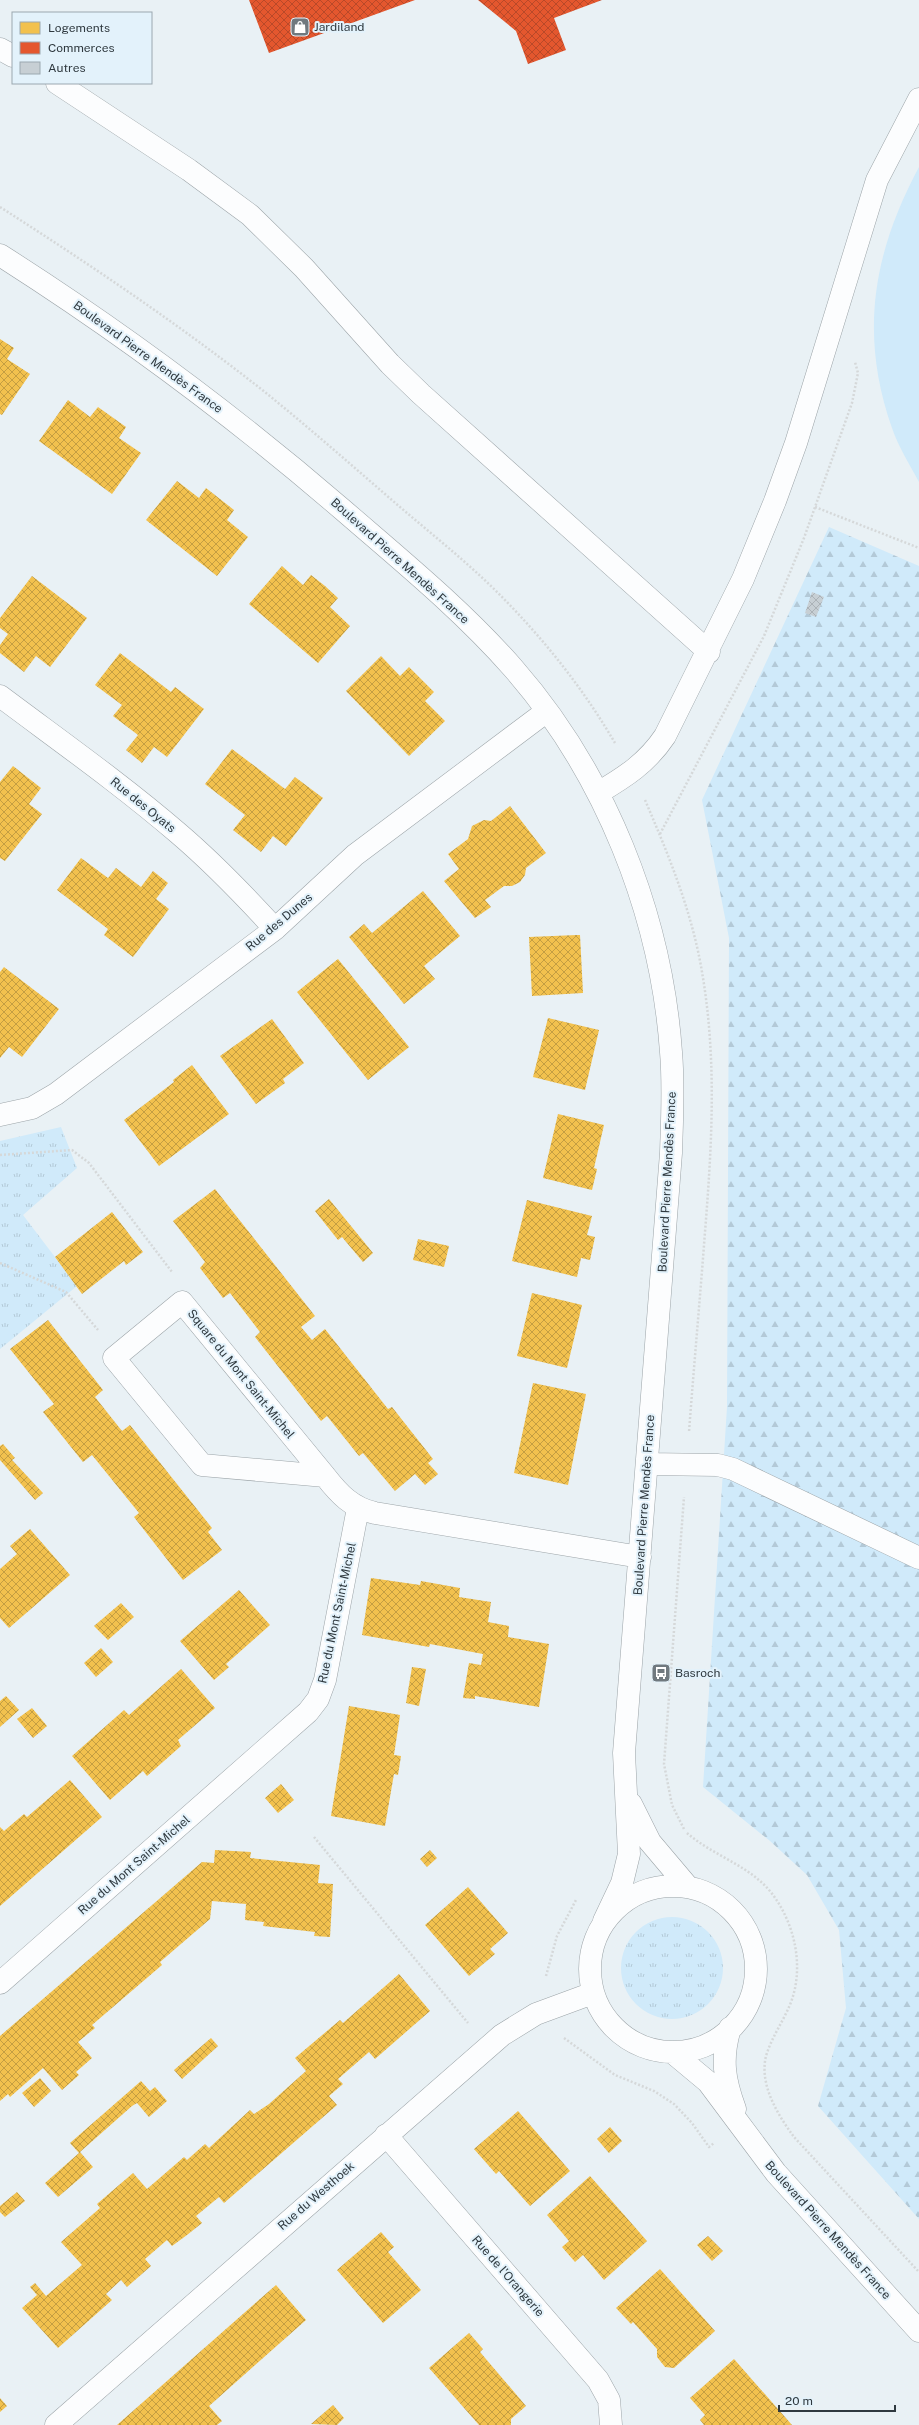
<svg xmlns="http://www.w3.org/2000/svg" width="919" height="2425" font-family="'Public Sans',sans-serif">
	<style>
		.grass { fill: url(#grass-tufts) }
		.forest { fill: url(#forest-firs) }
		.green { fill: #d0eafa }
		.homes { fill: url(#homes-cross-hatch) }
		.shops { fill: url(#shops-cross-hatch) }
		.building { fill: url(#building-cross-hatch) }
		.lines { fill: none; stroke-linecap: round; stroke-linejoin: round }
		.minor-casing { stroke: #9ca4a8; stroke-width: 23 }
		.path { stroke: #d5d8d9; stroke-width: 2.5; stroke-dasharray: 2 2; stroke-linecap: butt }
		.minor { stroke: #fcfdfe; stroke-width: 22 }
		.labels { text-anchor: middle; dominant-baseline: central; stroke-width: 4; stroke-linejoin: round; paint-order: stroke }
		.poi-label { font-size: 12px; fill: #2f393f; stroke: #e3f2fb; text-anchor: start }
		.street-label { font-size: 12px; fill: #2f393f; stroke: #e3f2fb }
	</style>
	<defs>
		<pattern id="grass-tufts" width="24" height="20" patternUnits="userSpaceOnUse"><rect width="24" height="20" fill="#d0eafa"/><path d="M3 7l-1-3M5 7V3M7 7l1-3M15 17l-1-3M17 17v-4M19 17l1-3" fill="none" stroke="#b3c9d7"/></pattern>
		<pattern id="forest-firs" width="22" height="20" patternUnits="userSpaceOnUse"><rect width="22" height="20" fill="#d0eafa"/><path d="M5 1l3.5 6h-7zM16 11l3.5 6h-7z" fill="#b3c9d7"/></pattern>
		<pattern id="homes-cross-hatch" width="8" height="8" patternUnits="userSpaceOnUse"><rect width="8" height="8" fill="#f2c14e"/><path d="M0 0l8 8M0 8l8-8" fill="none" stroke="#c49e42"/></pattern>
		<pattern id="shops-cross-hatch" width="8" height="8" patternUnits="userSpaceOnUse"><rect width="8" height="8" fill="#e4572e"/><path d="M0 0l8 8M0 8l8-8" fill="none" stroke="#b94929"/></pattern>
		<pattern id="building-cross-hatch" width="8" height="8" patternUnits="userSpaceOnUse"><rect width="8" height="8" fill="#c7cfd4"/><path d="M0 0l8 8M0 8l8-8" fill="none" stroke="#abb2b7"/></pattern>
	</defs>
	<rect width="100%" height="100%" fill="#e9f1f5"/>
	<path class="grass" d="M61,1127L77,1168L23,1215L77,1286L0,1349V1141Z
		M621 1968a51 51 0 1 1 102 0a51 51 0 1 1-102 0Z"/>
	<path class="forest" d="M829,527L919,566V2219L818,2106L846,2008L839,1930L807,1875L770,1841L703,1787L727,1407L729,938L702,800Z"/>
	<path class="green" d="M919,167V482C910,465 898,446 892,428C859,334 873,253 919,167Z"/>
	<path class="homes" d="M0,339L14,348L7,359L30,374L2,415L0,414Z
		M68,400L90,417L98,407L126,427L119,438L141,453L112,494L39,441Z
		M177,481L199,498L206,488L234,510L227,520L248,537L217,576L146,520Z
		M282,566L303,585L311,575L325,586L338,598L330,607L350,626L318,663L249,604Z
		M32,576L87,618L50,667L36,656L24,672L0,653V645L8,634L0,628V618Z
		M120,653L171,692L175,687L204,709L167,757L154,747L142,763L126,750L138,735L113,716L122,705L95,685Z
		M381,656L400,676L409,667L434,692L425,701L445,721L409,756L346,691Z
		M232,749L285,789L295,777L323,798L286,846L273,836L261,852L233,830L245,815L205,784Z
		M13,766L41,788L29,804L42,814L5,861L0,858V782Z
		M510,806L546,853L526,868L525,875L520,882L512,886H504L485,900L491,907L475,918L444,881L459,869L448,854L468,839L472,826L484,820L491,821Z
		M81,858L108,878L116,868L141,887L153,871L168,883L156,899L169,909L133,957L104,935L108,929L57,890Z
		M423,891L460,936L424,966L435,979L404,1004L349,937L364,924L372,933Z
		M577,935H580L583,993L532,996L529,937Z
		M338,959L409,1047L368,1080L297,992Z
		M4,967L59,1009L22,1057L9,1047L0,1058V972Z
		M548,1018L599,1030L585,1090L533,1077Z
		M272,1019L304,1063L283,1079L285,1083L256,1104L220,1056Z
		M192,1065L229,1114L159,1166L124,1120L174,1082L173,1080Z
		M558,1114L604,1125L594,1168L597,1169L592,1190L543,1178Z
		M215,1189L315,1316L301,1327L312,1340L325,1329L388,1409L392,1407L433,1459L428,1463L438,1474L425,1485L415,1474L395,1491L363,1453L359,1456L327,1416L321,1421L255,1337L260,1332L230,1293L223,1298L200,1268L205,1262L173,1221Z
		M329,1199L373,1253L363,1262L342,1237L338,1240L315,1211Z
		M527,1200L592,1216L587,1235L595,1237L590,1260L581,1258L577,1277L512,1261Z
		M112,1212L143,1252L126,1265L124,1261L82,1294L55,1257Z
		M418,1239L449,1246L444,1267L413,1260Z
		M532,1293L582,1305L567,1368L517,1356Z
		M48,1320L103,1390L95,1397L122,1431L130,1425L212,1528L208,1532L222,1550L183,1580L134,1517L139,1513L92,1455L83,1462L43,1412L54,1404L10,1349Z
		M533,1383L586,1394L568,1485L514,1473Z
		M3,1444L15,1458L12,1460L43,1493L35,1500L0,1460V1446Z
		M30,1529L70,1575L9,1628L0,1618V1569L17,1554L10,1546Z
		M371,1578L420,1585L421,1581L460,1588L459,1597L491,1602L488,1622L509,1626L508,1637L549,1644L539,1707L475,1696V1699L463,1698L469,1663L481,1665L483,1654L430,1644L429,1647L362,1635Z
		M239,1590L270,1625L226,1664L229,1667L214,1680L180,1641Z
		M121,1603L134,1617L108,1640L94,1626Z
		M101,1648L113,1662L96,1677L84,1663Z
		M412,1667L426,1669L419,1706L406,1703Z
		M181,1669L215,1708L178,1740L181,1746L147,1776L143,1771L110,1800L72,1756L124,1710L129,1715Z
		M6,1696L19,1710L0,1727V1701Z
		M349,1706L400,1715L394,1755L401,1756L398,1775L394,1774L385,1826L331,1816Z
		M32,1708L47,1726L33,1738L17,1719Z
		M70,1780L102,1817L0,1906V1827L4,1831L24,1814L27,1817Z
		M281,1784L294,1800L278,1813L265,1798Z
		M215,1850L251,1852L250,1858L320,1865L318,1883L333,1884L330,1937L314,1936L315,1932L263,1926L264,1922L245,1920L246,1904L212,1901L210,1919L160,1962L162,1965L92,2025L95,2028L78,2042L92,2058L76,2072L79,2075L62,2090L43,2068L10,2097L8,2094L0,2101V2036L202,1862L214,1863Z
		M430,1850L437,1858L427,1867L420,1859Z
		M468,1887L508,1933L490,1949L495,1954L469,1976L425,1925Z
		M399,1974L430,2011L375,2059L369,2052L338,2079L343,2084L329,2096L337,2105L224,2203L219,2197L196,2216L202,2223L187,2235L172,2246L167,2240L145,2259L151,2266L127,2287L121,2280L106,2294L112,2300L58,2348L22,2308L37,2295L30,2287L35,2283L46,2296L82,2265L61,2242L100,2208L97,2204L133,2173L147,2189L184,2157L187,2160L205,2144L209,2148L250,2110L254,2114L269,2104L306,2071L295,2058L340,2020L343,2023Z
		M211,2038L218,2046L182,2079L174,2070Z
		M40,2078L51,2091L34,2107L22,2093Z
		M141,2081L150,2091L155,2087L167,2101L149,2117L137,2103L132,2106L80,2152L93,2167L58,2197L45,2183L79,2153L70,2143Z
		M518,2111L570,2171L530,2206L499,2171L496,2174L474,2149Z
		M610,2127L622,2141L609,2153L597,2139Z
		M590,2176L647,2241L604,2280L583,2255L575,2262L562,2247L569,2241L547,2215Z
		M17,2192L25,2201L5,2217L0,2212V2206Z
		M381,2232L394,2247L388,2252L421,2290L383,2323L337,2270Z
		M708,2236L723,2251L712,2261L697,2245Z
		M660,2269L715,2331L674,2368L665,2367L657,2357V2349L633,2322L631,2324L616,2308Z
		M276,2285L306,2320L209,2406L222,2421L217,2425H117Z
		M469,2333L483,2349L480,2352L526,2406L511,2419V2425H479L429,2368Z
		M734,2359L792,2425H704L700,2420L705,2415L690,2398Z
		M0,2398L7,2406L0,2412Z
		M333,2405L344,2418L337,2425L311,2424Z"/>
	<path class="shops" d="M249,0H415L269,53Z
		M478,0H602L554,18L566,50L528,64L516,31Z"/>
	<path class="building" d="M812,592L824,597L816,617L805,613Z"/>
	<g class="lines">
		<g class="minor-casing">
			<path id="minor" d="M0,49L13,56
				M57,83L189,170L250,215L304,268L390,364L421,394L709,652
				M0,255C121,332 235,417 343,510C402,561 462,610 513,668C605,773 661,913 671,1052C674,1086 672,1120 671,1153L624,1753L629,1854L622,1883L604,1921
				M0,696C60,741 121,784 178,833C212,862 244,895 275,929
				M598,793C625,777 647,763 665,736L743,579L775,501L796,443L877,180L919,99
				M0,1115L32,1108L56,1094L275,929L355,855L547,711
				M647,1464L718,1465L733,1469L919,1558
				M325,1476L202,1465L114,1358L182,1302L325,1476C339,1494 352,1508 375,1513L640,1557
				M631,1804L650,1842L688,1887
				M590 1969a83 83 0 1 1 166 0a83 83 0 1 1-166 0Z
				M0,1983L308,1712L318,1699L325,1680L358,1508
				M730,2028C721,2059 724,2079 735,2109
				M672,2052L708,2082L776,2173L919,2331
				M386,2135L598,2380L609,2400L611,2425
				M56,2425L502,2035L536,2014L593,1993"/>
		</g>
		<path class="path" d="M0,207C89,264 177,323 261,389C306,425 349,463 393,501C430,533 470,564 504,599C547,643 584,690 615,743
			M815,507L919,548
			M645,800C669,856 692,912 702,972C717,1059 712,1144 705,1232C700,1299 694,1365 689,1432
			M660,834L764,636L804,538L852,403L858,373L855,362
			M0,1155L72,1150L89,1163L172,1272
			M0,1263L66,1292L98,1330
			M684,1829L672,1805L664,1764L684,1497
			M687,1833C713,1856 752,1866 773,1895C796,1926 805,1971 789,2007C782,2023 771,2039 766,2056C759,2085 778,2115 794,2137L919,2272
			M314,1837L468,2023
			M546,1976L557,1936L576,1900
			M564,2038L615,2075L654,2091L674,2104L692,2123L709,2147L714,2143"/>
		<use href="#minor" class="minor"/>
	</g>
	<defs>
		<g id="shop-square" transform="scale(1)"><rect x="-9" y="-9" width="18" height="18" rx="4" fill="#70797f" stroke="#e3f2fb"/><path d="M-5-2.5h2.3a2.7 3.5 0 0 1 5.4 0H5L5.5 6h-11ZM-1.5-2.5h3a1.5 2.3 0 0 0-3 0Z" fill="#fff"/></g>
		<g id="bus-square" transform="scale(1)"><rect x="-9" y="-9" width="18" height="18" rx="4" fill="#70797f" stroke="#e3f2fb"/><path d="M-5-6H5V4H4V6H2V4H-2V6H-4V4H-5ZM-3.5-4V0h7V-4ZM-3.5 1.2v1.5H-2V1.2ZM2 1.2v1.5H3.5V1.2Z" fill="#fff"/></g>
	</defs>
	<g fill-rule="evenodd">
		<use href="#shop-square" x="300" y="27"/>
		<use href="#bus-square" x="661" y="1673"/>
	</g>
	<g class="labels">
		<g class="poi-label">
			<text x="314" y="27">Jardiland</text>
			<text x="675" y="1673">Basroch</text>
		</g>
		<g class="street-label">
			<text transform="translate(148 357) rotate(36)">Boulevard Pierre Mendès France</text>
			<text transform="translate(400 561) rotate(42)">Boulevard Pierre Mendès France</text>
			<text transform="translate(143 805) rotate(39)">Rue des Oyats</text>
			<text transform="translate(279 922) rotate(-40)">Rue des Dunes</text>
			<text transform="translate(667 1182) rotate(-87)">Boulevard Pierre Mendès France</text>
			<text transform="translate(241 1374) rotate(51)">Square du Mont Saint-Michel</text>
			<text transform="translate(644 1505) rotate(-86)">Boulevard Pierre Mendès France</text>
			<text transform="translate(337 1613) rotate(-78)">Rue du Mont Saint-Michel</text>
			<text transform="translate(134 1865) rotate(-41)">Rue du Mont Saint-Michel</text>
			<text transform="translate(316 2196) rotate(-41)">Rue du Westhoek</text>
			<text transform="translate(828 2230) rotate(48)">Boulevard Pierre Mendès France</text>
			<text transform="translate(508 2276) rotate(49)">Rue de l'Orangerie</text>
		</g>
	</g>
	<rect x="12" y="12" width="140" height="72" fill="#e3f2fb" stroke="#9ba8b0"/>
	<rect x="20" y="22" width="20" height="12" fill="#f2c14e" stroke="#9ba8b0"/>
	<text x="48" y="32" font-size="12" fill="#2f393f">Logements</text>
	<rect x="20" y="42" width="20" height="12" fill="#e4572e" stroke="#9ba8b0"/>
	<text x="48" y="52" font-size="12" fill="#2f393f">Commerces</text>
	<rect x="20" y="62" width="20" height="12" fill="#c7cfd4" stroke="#9ba8b0"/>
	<text x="48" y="72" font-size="12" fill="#2f393f">Autres</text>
	<path d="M779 2405v6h116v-6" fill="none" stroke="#2f393f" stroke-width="2"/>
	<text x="785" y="2405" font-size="12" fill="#2f393f" stroke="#e3f2fb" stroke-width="3" paint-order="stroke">20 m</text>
</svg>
